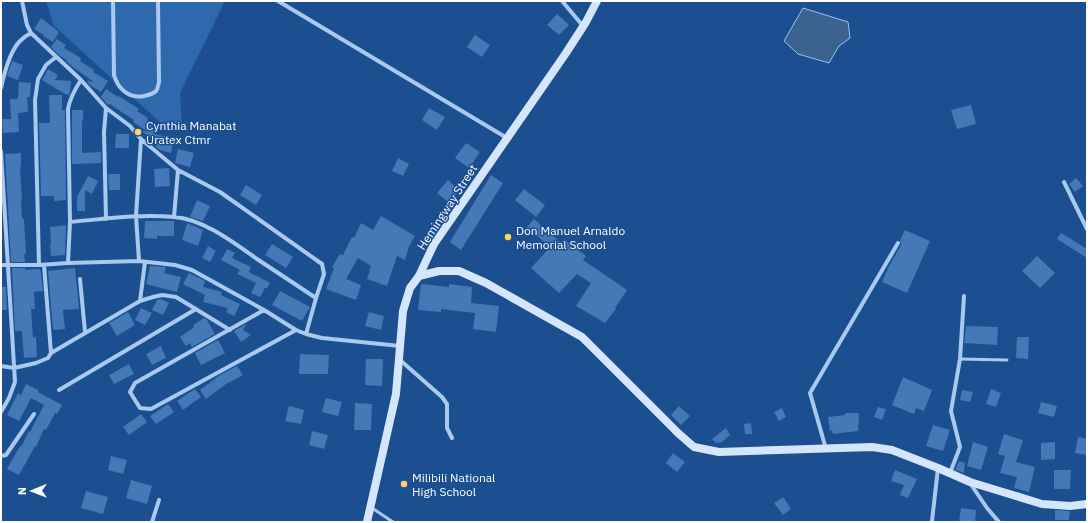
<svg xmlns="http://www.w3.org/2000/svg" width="1088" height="523" font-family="'IBM Plex Sans',sans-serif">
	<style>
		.green { fill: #2e69ad }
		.water { fill: #3c6290; stroke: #9cc4f0 }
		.building { fill: #4478b7 }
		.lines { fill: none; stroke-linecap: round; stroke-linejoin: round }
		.service { stroke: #a9c9ee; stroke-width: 3 }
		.minor { stroke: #a9c9ee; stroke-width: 4 }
		.secondary { stroke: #d6e6fa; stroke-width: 8 }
		.poi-dot { fill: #ffd166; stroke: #1b4f8f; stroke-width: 1.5 }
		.labels { text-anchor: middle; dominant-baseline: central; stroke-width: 3; stroke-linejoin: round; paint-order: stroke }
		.poi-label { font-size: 12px; fill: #fff; stroke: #1b4f8f; text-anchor: start }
		.street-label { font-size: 12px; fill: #fff; stroke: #1b4f8f }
	</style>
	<rect width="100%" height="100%" fill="#1b4f8f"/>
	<path class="green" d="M46,1H225L180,93L182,126L171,132L54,26Z"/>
	<path class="water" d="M803,8L848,22L850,38L839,46L829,63L798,54L784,41Z"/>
	<path class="building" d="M557,14L569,25L559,35L547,25Z
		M41,18L59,32L53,42L43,36L44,35L34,29Z
		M475,35L490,45L482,57L467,47Z
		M57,39L66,45L64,48L81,58L80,61L94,70L93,72L108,81L101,92L90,85L87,81L94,82L74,68L66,61L67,60L60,56L51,47Z
		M12,61L23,65L18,80L7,76Z
		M48,69L58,75L55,80L71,81L70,91L69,95L65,94L42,80Z
		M19,82L31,83L30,97H27L28,112L18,113L19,132L3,133L2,119H11L10,99H18Z
		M106,89L118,97L119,96L128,102L139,109L137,111L148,118L147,120L158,128L154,134L174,138L171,153L160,150L156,147L157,141L142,132L143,131L148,132L133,122L134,120L123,113L110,104L108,105L101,97Z
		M49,95H62V110H65L66,200L54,201V196H41L39,123H50Z
		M971,105L976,124L957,129L951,110Z
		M429,108L445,117L437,130L422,120Z
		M72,110H83V121H82V153L101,152V163L72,164Z
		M116,134H129V148H115Z
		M466,143L480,152L469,168L455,158Z
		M178,149L194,153L190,167L175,163Z
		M21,153V167H20L22,200H21L22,219H24L26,254H24L25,262H11L5,154Z
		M398,158L409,164L403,176L392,171Z
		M169,168L170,186L155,187L154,169Z
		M108,174H120V190H109Z
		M491,175L503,183L461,250L450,242Z
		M88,176L98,181L92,194L85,190V211H77V197Z
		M1076,178L1083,186L1075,192L1069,184Z
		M448,180L459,190L449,203L437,193Z
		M246,185L262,195L256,205L240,195Z
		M524,189L545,205L536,217L515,200Z
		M197,200L210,206L203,221L190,217Z
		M381,216L415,236L409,246L405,260L397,256L387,286L367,279L371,266L358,258L346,279L361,285L356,300L326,289L334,268L332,267L340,254L343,255L352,237L354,238L361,223L373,230Z
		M534,219L561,243L564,239L586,256L583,260L627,290L615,308L616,309L605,323L576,306L591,283L577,274L559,293L531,268L550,247L527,227Z
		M145,221H174V236H157V239L144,238Z
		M187,223L203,230L198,246L182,240Z
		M66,225L65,255L51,256L50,244H51L50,227Z
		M905,230L930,241L907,293L882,282L889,266L901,245V243L900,240Z
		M1061,233L1087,249V258L1057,239Z
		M272,244L293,257L286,268L265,255Z
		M208,246L216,251L210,262L202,258Z
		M227,249L235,253L232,258L251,267L249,272L270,283L267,288H265L260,297L251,293L256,283L237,274L240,270L221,260Z
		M1037,256L1055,273L1040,288L1022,271Z
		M150,266L166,267L164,273L181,277L177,292L146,284Z
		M12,268H25V270L40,269L41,272L43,291L34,292L35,309H31L33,338L36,337L37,357L24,358L22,331H15Z
		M75,268L79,309L63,310L65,329L53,330L48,271Z
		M189,273L205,281L203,287L222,292L221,295L240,304L234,316L226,312L228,308L203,302L205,295L183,284Z
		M421,284L449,287V284L472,287L471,303L499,306L496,332L473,329L475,313L441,309V312L418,310Z
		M1,287H6L7,310H1Z
		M280,291L310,307L302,321L272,305Z
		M161,299L169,303L163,315L152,310L157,300Z
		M141,308L152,313L145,325L135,320Z
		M128,312L135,325L117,336L109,323Z
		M369,312L384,316L381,330L365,326Z
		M204,318L207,320L215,334L192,347L190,343L186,346L180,337L194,327L193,325Z
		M246,324L243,330L251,335L241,342L234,331Z
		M966,326L998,327L997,345L964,343Z
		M1017,337H1029L1028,359L1016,358Z
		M218,340L225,353L201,365L195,353Z
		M161,346L166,358L152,365L146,354Z
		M300,354L329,355L328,374H299Z
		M366,359H383L382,386L365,385Z
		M129,364L134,374L114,384L109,375Z
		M237,366L243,375L226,384L206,399L200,390L220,375Z
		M903,377L932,390L924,411L916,408L914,414L892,405Z
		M26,384L38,390V392L62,405L57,414L55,413L46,430L44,429L36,447L35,446L19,475L7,469L20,446L21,447L29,431L30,432L44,405L31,398L19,421L7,415L18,393L21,395Z
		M195,389L201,397L183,410L177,401Z
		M991,389L1001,393L996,407L986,404Z
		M962,390L973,392L970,402L960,400Z
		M326,398L342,402L338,416L322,412Z
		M1041,402L1057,406L1054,417L1038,413Z
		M355,403L372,404L371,430H354Z
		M168,404L174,412L156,424L150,416Z
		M289,406L304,410L301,424L285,421Z
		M679,406L690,416L681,425L671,415Z
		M878,407L886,409L882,420L874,417Z
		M782,408L786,417L779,421L774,412Z
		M845,413H859L858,431L833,434L832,430L830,431L828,417L845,415Z
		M141,414L147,422L129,435L123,427Z
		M751,423L752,434H745L744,424Z
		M933,425L950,430L943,451L926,446Z
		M726,428L730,435L722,442L716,443L712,439Z
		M312,431L328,435L324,449L309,445Z
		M1004,434L1023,440L1016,462L1035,467L1029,492L1014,488L1017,477L1000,473L1005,456L998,454Z
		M1078,437L1087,439V455L1075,453Z
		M973,442L988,447L981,470L967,466Z
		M1055,442V459L1041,460V443Z
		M673,453L685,462L677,472L666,463Z
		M111,456L127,460L123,474L108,470Z
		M959,461L965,463L964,473L955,470Z
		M895,470L917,479L908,498L900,495L904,485L891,481Z
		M1054,470H1071L1070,489H1054Z
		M131,480L152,486L147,504L126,498Z
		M86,491L108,497L103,514L81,508Z
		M783,497L791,509L783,515L774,503Z
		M961,508L976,510L975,522H959Z
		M1055,510L1070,511L1069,520H1055Z"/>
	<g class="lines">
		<path class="service" d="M960,359L1007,360
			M372,508L393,522"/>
		<path class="minor" d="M22,1L27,25L31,33L81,80L106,108L130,126L141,139L136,216L139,261
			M113,1L114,75C118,89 129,99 144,96C148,95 153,94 156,91C158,89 158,85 159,82L158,1
			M278,1L507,138
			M562,1L583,26
			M1,88C4,74 10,51 20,41C23,38 27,35 31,33
			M106,108L104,132L106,219
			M141,139L178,170L220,192L322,264L324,274L316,298L306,334
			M1,151L15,382L9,398L1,412
			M1064,182L1087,229
			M174,217L178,170
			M70,222C104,219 139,214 174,217C203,219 233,242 257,259C277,272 296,285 316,298
			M68,263L70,222L68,109C70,98 75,89 81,80
			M1,265H39L68,263L139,261L175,265L192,270L264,310L296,330L306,334L322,338L400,346
			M39,265L35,100L38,79L46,65L56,57
			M80,279L85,332
			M140,301L145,262
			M264,310L135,383L130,392L140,408L151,409L296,330
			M51,353L140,301L153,297L162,295L176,297L230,330
			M400,360L442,397L447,404V428L452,438
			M1,366L14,368L36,363L48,358L51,353L44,265
			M59,390L196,309
			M826,449L810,393L898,243
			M1,456L6,455L34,414
			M950,473L960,447L951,411L960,359L964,296
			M970,483L987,508L999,522
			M152,522L159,500
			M932,522V521L938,468"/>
		<path class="secondary" d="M419,276L439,271H459L486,283L582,337L678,433L694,447L719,452L872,447L892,450L938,468L970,482L1042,504L1070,506L1087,504
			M367,522L396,394L403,311L410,288L419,276L434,244L566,53L586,22L597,1"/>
	</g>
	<g class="poi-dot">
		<circle cx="138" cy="132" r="4"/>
		<circle cx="508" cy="237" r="4"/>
		<circle cx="404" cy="484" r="4"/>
	</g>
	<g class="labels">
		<g class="poi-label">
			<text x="146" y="125">Cynthia Manabat<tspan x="146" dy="14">Uratex Ctmr</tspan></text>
			<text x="516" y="230">Don Manuel Arnaldo<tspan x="516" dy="14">Memorial School</tspan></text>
			<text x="412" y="477">Milibili National<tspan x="412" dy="14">High School</tspan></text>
		</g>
		<g class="street-label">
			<text transform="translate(447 207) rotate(-57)">Hemingway Street</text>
		</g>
	</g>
	<rect width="1088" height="523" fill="none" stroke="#ffffff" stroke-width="4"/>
	<g transform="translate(32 491) rotate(269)" stroke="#1b4f8f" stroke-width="3" paint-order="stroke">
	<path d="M0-3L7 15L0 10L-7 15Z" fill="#ffffff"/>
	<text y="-6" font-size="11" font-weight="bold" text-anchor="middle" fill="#ffffff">N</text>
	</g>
</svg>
